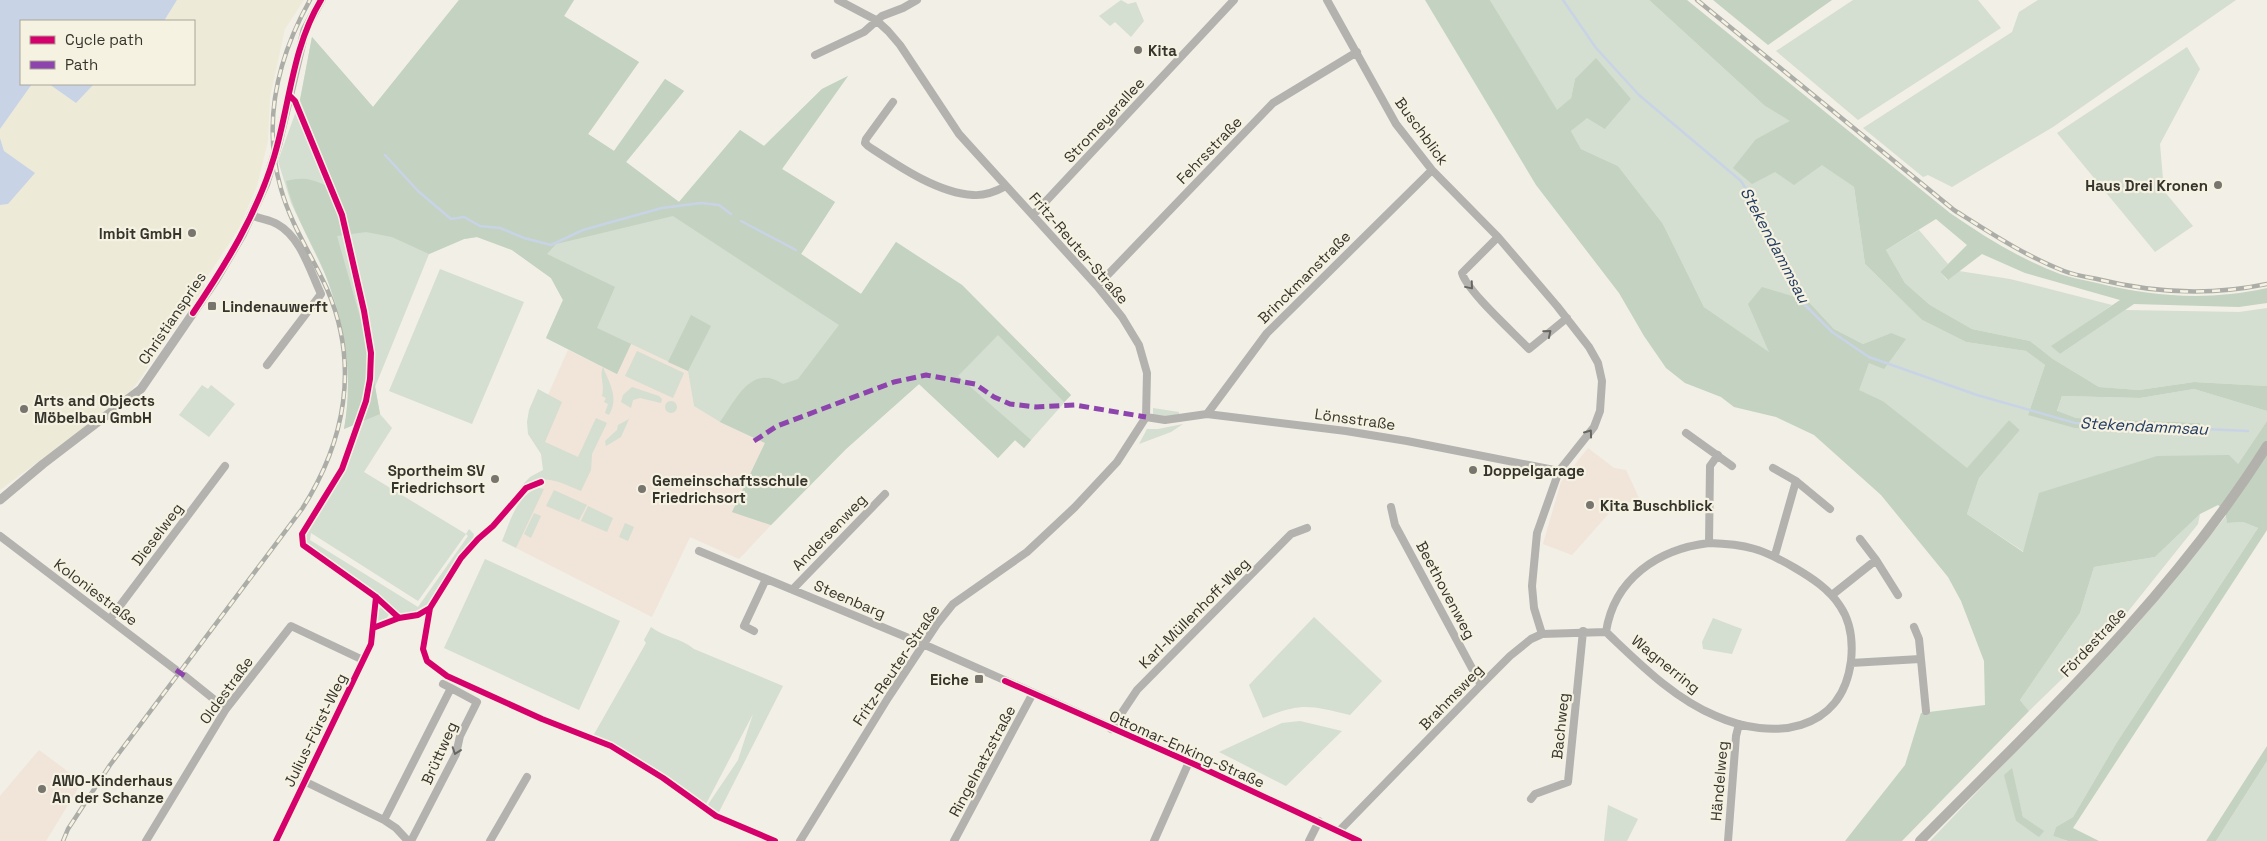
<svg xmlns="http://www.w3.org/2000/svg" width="2267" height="841" font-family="'Space Grotesk',sans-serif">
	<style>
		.built { fill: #eeead8 }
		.education { fill: #f1e4d9 }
		.green { fill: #d4ded1; fill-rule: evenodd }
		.forest { fill: #c3d2c1 }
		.water { fill: #c8d4e6 }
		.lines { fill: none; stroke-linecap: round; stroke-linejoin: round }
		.stream { stroke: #c8d4e6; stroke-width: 2.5 }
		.minor { stroke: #b3b2ae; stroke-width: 8 }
		.tertiary { stroke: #b3b2ae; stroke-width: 9 }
		.secondary { stroke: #b2b1ab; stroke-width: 10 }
		.rail-casing { stroke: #adada8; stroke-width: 4.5 }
		.rail { stroke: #f6f2e1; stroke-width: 2.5; stroke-dasharray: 8; stroke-linecap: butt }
		.quiet { stroke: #8e44ad; stroke-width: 5; stroke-dasharray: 10 5; stroke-linecap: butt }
		.cycleway-casing { stroke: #f6f2e1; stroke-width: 9 }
		.cycleway { stroke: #d6006c; stroke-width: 6 }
		.oneway { stroke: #676661 }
		.poi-dot { fill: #77756e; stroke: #f6f2e1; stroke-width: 2 }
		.labels { text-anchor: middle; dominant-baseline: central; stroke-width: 4.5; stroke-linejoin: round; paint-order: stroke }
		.poi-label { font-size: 15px; font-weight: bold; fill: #35342d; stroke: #f6f2e1; text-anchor: start }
		.street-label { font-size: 15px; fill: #35342d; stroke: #f6f2e1 }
		.water-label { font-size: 16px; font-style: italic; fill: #233c63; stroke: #f6f2e1 }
	</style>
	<rect width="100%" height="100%" fill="#f1efe6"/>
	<path class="built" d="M177,0H304L285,29L270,97L268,141L257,186L238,230L203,283L206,286L170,332L141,378L127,396L0,490V205L8,204L4,151L0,138V129L32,84H49L76,103L94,84H194V21H164Z"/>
	<path class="education" d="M631,344L688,371L694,406L720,422L765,443L732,511L771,525L739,559L690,537L652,617L516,548L550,467L535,440L540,413L568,350L617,373Z
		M1588,448L1614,468L1626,470L1639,498L1611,511L1572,555L1543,544L1561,482Z
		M39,750L82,782L46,841H0V796Z"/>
	<path class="green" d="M459,0H574L564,16L639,62L588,134L614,151L665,79L684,91L626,162L679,202L740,130L764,146L822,89L848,76L782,169L835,202L801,254L861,294L896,242L962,285L1071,395L1024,448L1015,440L998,458L919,384L846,449L771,525L732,512L765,443L720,422L694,406L688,371L631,344L617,374L603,367C610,385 619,397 609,415L605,413L608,404L604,402L606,398L602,396C605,385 599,376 603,367L546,338L563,300L551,278L512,250L477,237L464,239L429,254L375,387L380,414L392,428L364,472L466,534L469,529L474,534L473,539L428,606L419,612L398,615L356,579L306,544L305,536L341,477L364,421L344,429L348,405V369L345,337L327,278L291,203L278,161L300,100L312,37L373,107ZM311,533L418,601L466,534L468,536L418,607L310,540Z
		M1121,0L1128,4L1136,2L1144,21L1131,37L1115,22L1110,26L1099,16Z
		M1490,0H1649L1765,106L1791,121L1756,139L1775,172L1822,164L1854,187L1865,264L1922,320L1966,342L2026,351L2045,365L2028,415L2200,432V423L2076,418L2057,412L2062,396L2140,398L2194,389L2267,411V421L2238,464L2024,552L1967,514L1979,478L2020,430L2009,420L1967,469L1883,401L1858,390L1869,363L1891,333L1863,344L1834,329L1808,301L1770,353L1704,307L1663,224L1618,166L1581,149L1571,131L1587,117L1606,128L1631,99L1575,79L1571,98L1557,111Z
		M1853,0H1978L2001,28L1858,120L1776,51Z
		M2038,0H2236L2053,127L1952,187L1928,175L1923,177L1863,128L2012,32L2019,12Z
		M2187,47L2200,69L2160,144L2164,191L2193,226L2155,252L2057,133Z
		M1919,230L1948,264L1940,272L1947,280L1959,271L2010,279L2112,305L2052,346L2060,354L2125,310L2239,312L2267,308V386L2194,382L2139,390L2099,387L2053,359L2030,341L1972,329L1930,305L1905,283L1886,250Z
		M440,269L524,302L472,424L389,391Z
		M637,351L684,373L673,398L625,376Z
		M202,385L208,389L211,385L235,404L209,437L179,415Z
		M632,387L659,396L662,399L661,403L640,398L633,400L631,408L621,402L623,395Z
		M538,389L562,402L545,442L578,457L596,418L607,423L592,454L591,470L581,491C557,481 542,472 519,489L530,477L543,470L541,454L528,434L527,422L529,410Z
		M665 407a6 6 0 1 1 12 0a6 6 0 1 1-12 0Z
		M1153,408L1179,412V415L1164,418L1153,416Z
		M629,419L621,437L606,446L605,441L617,430L618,425Z
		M1183,424L1171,432L1139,444L1147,429H1158Z
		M539,488L544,489L516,548L502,541C510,522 517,494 539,488Z
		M554,490L587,505L579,520L546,506Z
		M588,506L613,518L607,532L581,521Z
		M534,513L541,516L531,538L524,534Z
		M2200,514L2198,524L2126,614L2094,648L2029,711L2020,700L2080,613L2094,567L2155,557Z
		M2226,516L2227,523L2243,522L2258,528L2117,742L2073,817L2056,827L2053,836L2068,841H1930L2134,628ZM2011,768L2023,817L2039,836L2016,821Z
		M625,523L634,527L628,541L619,537Z
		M485,559L620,621L579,710L444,648Z
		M380,607L389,614L387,618L378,621L377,615Z
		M1314,617L1382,681L1350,715C1310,706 1303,702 1263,718L1249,685Z
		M1713,618L1742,629L1732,654L1703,649L1702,642Z
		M651,627C663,637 681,638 694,649L783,686L718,814L707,806L738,760L753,714L706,804L615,746L593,736L646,643L644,640Z
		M1300,721L1342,731L1286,786L1219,752L1282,723Z
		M2267,761V841H2216L2260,772Z
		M1608,805L1638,819L1627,841H1604Z"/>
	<path class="forest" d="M459,0H574L564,16L639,62L588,134L614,151L665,79L684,91L626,162L679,202L740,130L764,146L822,89L848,76L782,169L835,202L801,254L861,294L896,242L962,285L1071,395L1064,402L998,335L958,376L1031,440L1024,448L1015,440L998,458L919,384L846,449L771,525L732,512L765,443L720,422C736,400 751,363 783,384L798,379L839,325L673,216L556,244L547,254L615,287L597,328L631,344L617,374L546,338L563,300L551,278L512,250L477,237L464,239L429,254L392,237L366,232L337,236L367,342L380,414L344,429C353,378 346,327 327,279C314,244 294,218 286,181C311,175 314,182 336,189L300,100L312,37L373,107Z
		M1425,0H1490L1557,110L1571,98L1575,79L1596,58L1631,99L1605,129L1587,118L1571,131L1581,149L1618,166L1663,224L1704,307L1769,352L1748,304L1762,287L1808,301L1834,329L1863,344L1891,333L1906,339L1884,369L1869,363L1859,390L1883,401L1967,468L2009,420L2020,430L1979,478L1967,514L2023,552L2039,493L2157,456L2229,455L2238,464L2267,421V530L2073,828L2099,841H2068L2053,836L2056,827L2073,817L2117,742L2258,528L2243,522L2227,523L2225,511L2218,505L2200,514L2155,557L2094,567L2080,613L2020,700L2029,711L1902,841H1845L1905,765L1921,713L1985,705L1984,661L1961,601L1948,577L1881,495L1814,435L1776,417L1734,407L1721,397L1685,383L1666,368L1644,336L1619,293L1536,185Z
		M1649,0H1687L1950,213C1985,237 2020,259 2060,274C2072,278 2085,280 2097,283C2155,297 2208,301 2267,288V303L2239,307L2134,304L2060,354L2051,346L2120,300L2025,273L1982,254L1948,280L1940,272L1967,245L1936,219L1886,250L1905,283L1930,305L1972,329L2030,341L2053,359L2099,387L2139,390L2194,382L2267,386V411L2194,389L2140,398L2062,396L2057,411L2076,418L2200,423V433L2075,428L2028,415L2045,365L2026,351L1966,342L1922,320L1865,264L1854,187L1822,165L1794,185L1775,172L1752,184L1733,168L1756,139L1790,121L1765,106Z
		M1713,0H1832L1768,45Z
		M691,315L711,326L688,371L668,362Z
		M2267,746V761L2216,841H2206Z
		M2012,768L2023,817L2044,831L2039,837L2016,821L2004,775Z"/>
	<path class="water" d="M0,0H177L164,21H21V84H32L0,129Z
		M49,84H94L76,103Z
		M0,138L4,151L35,173L8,204L0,205Z"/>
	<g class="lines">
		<path class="stream" d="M1563,0L1596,48L1639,95L1741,181L1763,217L1804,304L1832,332L1869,357L1977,395L2075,423L2248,431
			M385,155L418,191L451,219L464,217L480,226L500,228L524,238L551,245L583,230L662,208L701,203L719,205L731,214
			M741,221L796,250"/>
		<path class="minor" d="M1327,0L1396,124L1432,170L1498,237L1557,306L1589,347L1598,363L1602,381L1600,411L1594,427L1559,471L1537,533L1532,586L1534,608L1542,634
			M815,55L864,32L882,16L903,8L917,0
			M893,102L866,139L865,143L868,146C897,165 937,193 973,195C985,196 995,192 1006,186
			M251,215C260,219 270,220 277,224C301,237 310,271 321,294L267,365
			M1033,215L1234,0
			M1498,237L1462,273C1467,291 1514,333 1529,349L1567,318
			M1097,286L1273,103L1357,52
			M1207,414L1267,333L1432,170
			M1146,417L1165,420L1207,414L1346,431L1407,441L1559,471
			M1686,433L1732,466
			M1773,468L1796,481L1830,509
			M1391,507L1395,525L1481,685
			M0,536L176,670
			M1860,539L1876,560L1898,595
			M1709,543C1746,544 1763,549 1795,568C1812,578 1829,589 1840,606C1851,622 1853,642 1851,661C1842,733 1772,741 1716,716C1673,698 1639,663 1606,632C1614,579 1658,549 1709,543Z
			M1709,543L1710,466L1718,455
			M699,551L923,644L1196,765L1359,841
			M1775,555L1796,481
			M793,589L885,494
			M1832,595L1876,560
			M110,619L225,466
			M1914,627L1919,639L1926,711
			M754,631L744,626L766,579
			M1851,663L1920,659
			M185,676L226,709
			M1111,729L1137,690L1291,534L1307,528
			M304,781L384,820L396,828L408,841
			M1531,799L1535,794L1568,782L1583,631
			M384,820L451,688L443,684
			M1339,831L1481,685L1510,656L1531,639L1542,634L1606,632
			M146,841L226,709L291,626L363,660
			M276,841L371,644L373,628
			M411,841L456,754L460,736L477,702L451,688
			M490,841L527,777
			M800,841L888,698L937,624L953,604L1027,552L1075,507L1117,462L1146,417L1147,373L1139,345L1122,317L1097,286L959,134L900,45L888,31L876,20L838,0
			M954,841L1033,693
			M1154,841L1189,762
			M1309,841L1319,821
			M1728,841L1736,736L1739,724"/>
		<path class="tertiary" d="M0,500L43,464L141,389L215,281L242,235L266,183L278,144L305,30L321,0"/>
		<path class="secondary" d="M1920,841C2043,717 2173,595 2267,446"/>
		<g class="rail-casing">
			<path id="rail" d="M1697,0L1954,210C1989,232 2025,256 2064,271C2074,275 2086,277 2097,279C2153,293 2210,296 2267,284
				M63,841L68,829L110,765L302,509C345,442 360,365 327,289C312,256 291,225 281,189C262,123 277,59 310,0"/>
		</g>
		<use href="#rail" class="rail"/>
		<path class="quiet" d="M754,441L777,426L894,382L926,375L975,384L994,397L1010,404L1036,407L1075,405L1146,417
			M176,670L185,676"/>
		<g class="cycleway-casing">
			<path id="cycleway" d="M290,96L295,101L342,215L364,311L371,353L370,379L366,401L342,469L302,534L303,545L376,597L399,618
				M193,313C226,264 257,214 274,157C290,104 292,48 321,0
				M430,608L423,649L427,661L447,676L542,719L611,746L663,778L716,816L775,841
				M373,628L399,618L418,615L430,608L461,558L478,539L493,526L526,488L541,482
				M1005,681L1196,765L1359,841
				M276,841L371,644L376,597"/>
		</g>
		<use href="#cycleway" class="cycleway"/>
	</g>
	<defs><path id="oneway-chevron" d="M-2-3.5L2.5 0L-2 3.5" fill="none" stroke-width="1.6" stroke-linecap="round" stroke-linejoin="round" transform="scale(1.25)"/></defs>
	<g class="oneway">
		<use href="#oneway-chevron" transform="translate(1470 286) rotate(50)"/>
		<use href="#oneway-chevron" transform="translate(1548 333) rotate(-40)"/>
		<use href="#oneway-chevron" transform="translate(1589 433) rotate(-54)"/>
		<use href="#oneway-chevron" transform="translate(456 751) rotate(109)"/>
	</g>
	<g class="poi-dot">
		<circle cx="1138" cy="50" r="5"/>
		<circle cx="2218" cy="185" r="5"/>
		<circle cx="192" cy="233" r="5"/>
		<rect x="207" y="301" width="10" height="10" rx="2.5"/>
		<circle cx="24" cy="409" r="5"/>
		<circle cx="1473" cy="470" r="5"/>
		<circle cx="495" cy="479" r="5"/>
		<circle cx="642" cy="489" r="5"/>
		<circle cx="1590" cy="505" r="5"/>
		<rect x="974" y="674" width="10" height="10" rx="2.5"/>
		<circle cx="42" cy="789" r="5"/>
	</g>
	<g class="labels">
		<g class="poi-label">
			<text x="1148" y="50">Kita</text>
			<text x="2208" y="185" text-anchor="end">Haus Drei Kronen</text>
			<text x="182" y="233" text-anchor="end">lmbit GmbH</text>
			<text x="222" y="306">Lindenauwerft</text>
			<text x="34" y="400">Arts and Objects<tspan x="34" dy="17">Möbelbau GmbH</tspan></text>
			<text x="485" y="470" text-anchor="end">Sportheim SV<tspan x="485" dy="17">Friedrichsort</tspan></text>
			<text x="1483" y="470">Doppelgarage</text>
			<text x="652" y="480">Gemeinschaftsschule<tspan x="652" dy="17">Friedrichsort</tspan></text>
			<text x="1600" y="505">Kita Buschblick</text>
			<text x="969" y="679" text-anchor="end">Eiche</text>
			<text x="52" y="780">AWO-Kinderhaus<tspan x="52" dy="17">An der Schanze</tspan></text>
		</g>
		<g class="street-label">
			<text transform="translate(1104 120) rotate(-47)">Stromeyerallee</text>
			<text transform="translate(1422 131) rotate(54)">Buschblick</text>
			<text transform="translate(1209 150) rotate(-46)">Fehrsstraße</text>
			<text transform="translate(1079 248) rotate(49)">Fritz-Reuter-Straße</text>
			<text transform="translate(1304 277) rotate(-45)">Brinckmanstraße</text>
			<text transform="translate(172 318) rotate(-56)">Christianspries</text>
			<text transform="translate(1355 419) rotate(8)">Lönsstraße</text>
			<text transform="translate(829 532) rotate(-46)">Andersenweg</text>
			<text transform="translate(157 534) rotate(-53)">Dieselweg</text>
			<text transform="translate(1446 590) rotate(62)">Beethovenweg</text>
			<text transform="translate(96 592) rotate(37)">Koloniestraße</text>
			<text transform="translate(850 599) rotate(23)">Steenbarg</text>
			<text transform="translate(1194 613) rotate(-45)">Karl-Müllenhoff-Weg</text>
			<text transform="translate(2093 642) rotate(-47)">Fördestraße</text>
			<text transform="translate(1666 664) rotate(39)">Wagnerring</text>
			<text transform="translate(896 665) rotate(-56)">Fritz-Reuter-Straße</text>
			<text transform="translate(226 690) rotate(-54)">Oldestraße</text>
			<text transform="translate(1451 697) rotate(-46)">Brahmsweg</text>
			<text transform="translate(1560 726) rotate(-84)">Bachweg</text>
			<text transform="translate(315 730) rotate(-64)">Julius-Fürst-Weg</text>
			<text transform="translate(1187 749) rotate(24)">Ottomar-Enking-Straße</text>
			<text transform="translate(439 753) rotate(-66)">Brüttweg</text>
			<text transform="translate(982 761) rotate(-62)">Ringelnatzstraße</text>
			<text transform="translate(1719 781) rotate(-85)">Händelweg</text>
		</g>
		<g class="water-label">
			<text transform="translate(1775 245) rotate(62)">Stekendammsau</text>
			<text transform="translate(2144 426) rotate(3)">Stekendammsau</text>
		</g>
	</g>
	<rect x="20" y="20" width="175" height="65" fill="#f6f2e1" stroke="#a9a699"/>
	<rect x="30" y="36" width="25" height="8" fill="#d6006c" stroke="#a9a699"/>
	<text x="65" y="45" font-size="15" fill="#35342d">Cycle path</text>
	<rect x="30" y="61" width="25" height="8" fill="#8e44ad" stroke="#a9a699"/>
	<text x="65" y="70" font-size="15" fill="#35342d">Path</text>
</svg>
